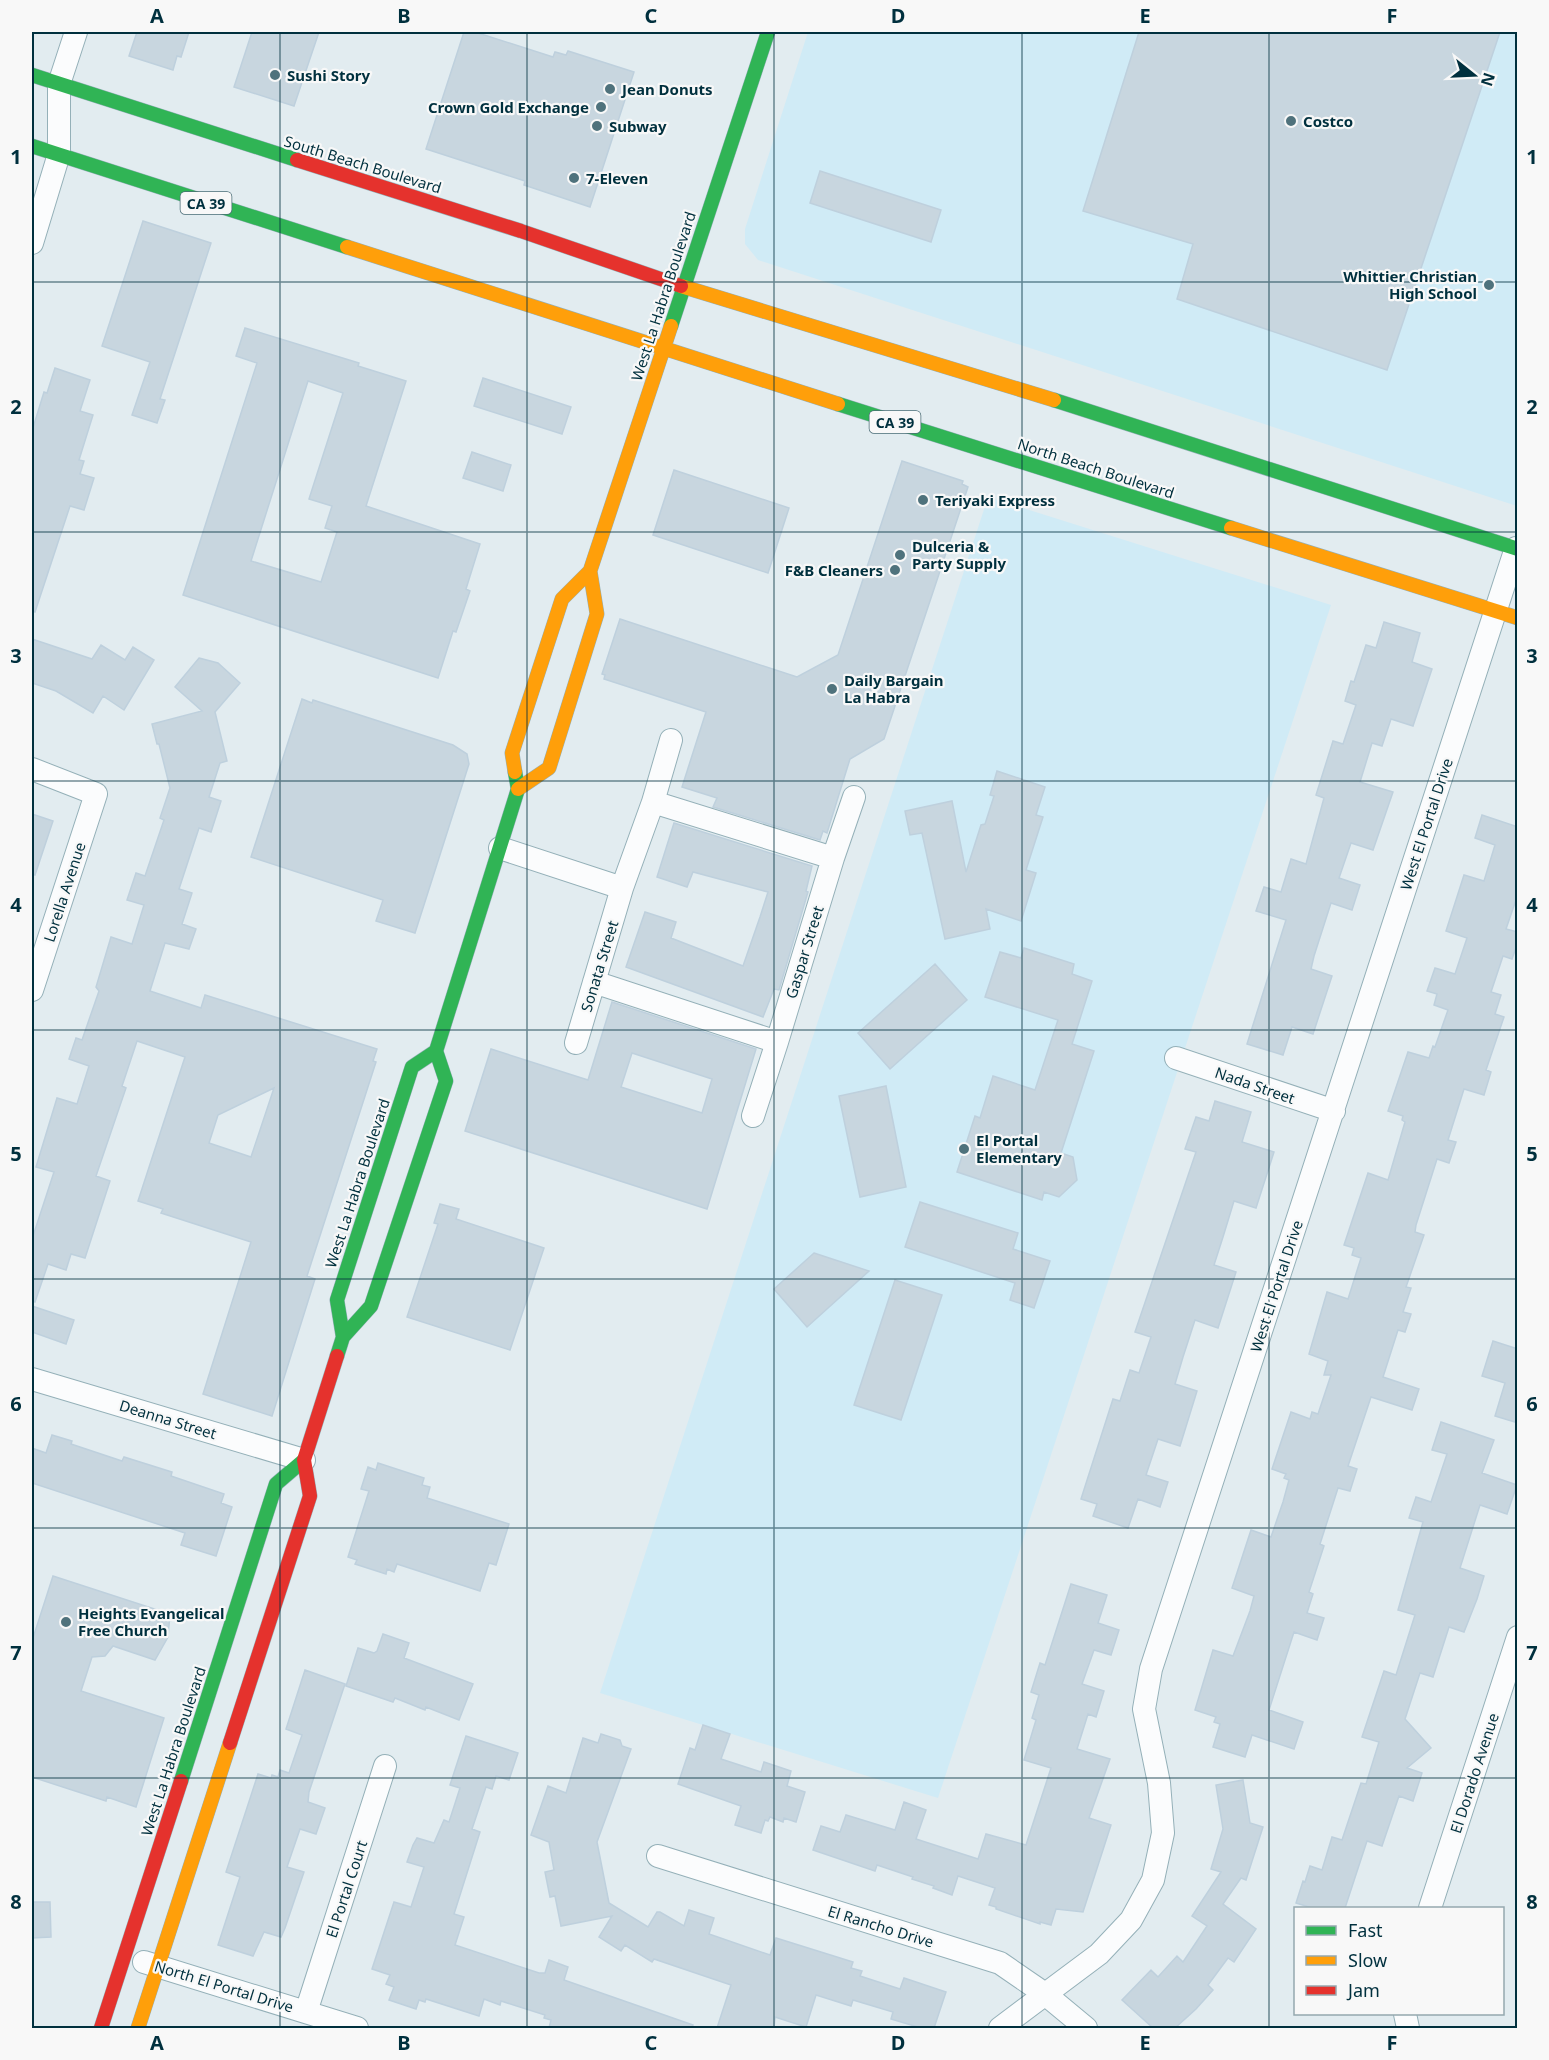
<svg xmlns="http://www.w3.org/2000/svg" width="1549" height="2060" font-family="'Noto Sans',sans-serif">
	<style>
		.built { fill: #d0ebf6 }
		.building { fill: #c8d6df; stroke: #bed0dd; stroke-width: 1.5; fill-rule: evenodd }
		.lines { fill: none; stroke-linecap: round; stroke-linejoin: round }
		.street-casing { stroke: #94b0b8; stroke-width: 24 }
		.fast-casing { stroke: #94b0b8; stroke-width: 15 }
		.slow-casing { stroke: #94b0b8; stroke-width: 15 }
		.jam-casing { stroke: #94b0b8; stroke-width: 15 }
		.street { stroke: #fbfcfd; stroke-width: 22 }
		.fast { stroke: #30b455; stroke-width: 14 }
		.slow { stroke: #ff9f0a; stroke-width: 14 }
		.jam { stroke: #e5322d; stroke-width: 14 }
		.grid { fill: none; stroke: #00303e; stroke-width: 1.5; stroke-opacity: 0.55 }
		.poi-dot { fill: #4f727c; stroke: #f8f8f8; stroke-width: 2 }
		.labels { text-anchor: middle; dominant-baseline: central; stroke-width: 4.5; stroke-linejoin: round; paint-order: stroke }
		.shield { fill: #f8f8f8; stroke: #4a6c76; stroke-width: 1.5 }
		.shield-label { font-size: 14px; font-weight: bold; fill: #00303e }
		.poi-label { font-size: 15px; font-weight: bold; fill: #00303e; stroke: #f8f8f8; text-anchor: start }
		.street-label { font-size: 15px; fill: #00303e; stroke: #f8f8f8 }
		.neatline { fill: none; stroke: #00303e; stroke-width: 2 }
		.grid-label { font-size: 20px; text-anchor: middle; font-weight: bold; fill: #00303e }
	</style>
	<rect width="100%" height="100%" fill="#e2ecf0"/>
	<path class="built" d="M808,32H1517V506L758,260L745,244V229Z
		M988,497L1331,605L938,1798L600,1693Z"/>
	<path class="building" d="M137,32H189L181,57L177,56L173,70L129,56Z
		M252,32H319L294,106L234,87Z
		M464,32H475L553,57L555,52L566,55L568,51L634,72L590,207L524,185L525,181L426,149Z
		M1139,32H1500L1387,370L1177,299L1193,244L1083,211Z
		M820,171L941,210L931,242L810,203Z
		M143,221L211,243L160,399L165,400L157,423L132,415L150,362L102,346Z
		M245,328L359,363L358,366L406,381L366,506L480,544L466,589L470,591L456,632L453,631L438,678L183,595L257,363L236,356ZM308,381L343,393L309,499L332,506L325,528L337,532L321,582L251,561Z
		M55,368L90,380L80,411L93,415L79,460L84,461L80,474L94,478L84,510L70,506L35,612L32,611V431L44,392L47,393Z
		M483,378L571,407L562,434L474,406Z
		M472,452L511,465L503,491L463,478Z
		M902,461L963,481L962,484L968,487L884,739L850,759L827,833L823,831L820,840L713,807L717,798L682,787L706,712L604,679L605,675L602,674L620,619L797,677L838,655Z
		M674,470L789,508L768,573L653,535Z
		M1384,622L1420,633L1412,662L1432,669L1413,726L1391,719L1382,746L1372,743L1360,782L1393,792L1373,850L1351,843L1339,878L1360,885L1352,910L1331,903L1314,956L1311,969L1332,976L1313,1034L1292,1027L1283,1055L1247,1044L1286,920L1256,911L1264,887L1281,892L1291,859L1306,864L1324,798L1316,795L1333,741L1343,744L1356,705L1345,701L1351,681L1354,682L1366,645L1376,648Z
		M32,639L92,659L101,645L125,660L133,647L154,660L124,710L103,696L93,713L56,691L32,683Z
		M199,658L218,663L240,683L215,712L227,761L220,763L209,797L221,801L211,832L199,828L179,889L192,893L182,924L196,929L189,949L165,943L150,991L201,1008L205,995L377,1049L373,1061L376,1062L307,1276L315,1279L272,1416L203,1394L251,1242L161,1213L163,1209L138,1201L185,1057L137,1041L122,1086L126,1088L96,1176L110,1181L85,1258L71,1254L66,1270L48,1264L35,1302L32,1301V1239L54,1172L36,1167L57,1098L77,1104L89,1066L69,1059L76,1038L82,1040L99,991L96,987L111,937L132,944L144,905L127,900L136,873L145,876L164,820L160,818L170,788L159,744H157L152,724L202,711L175,687ZM274,1088L251,1157L209,1143L218,1115Z
		M302,699L312,703L313,700L453,745L467,754L469,764L415,933L376,921L383,900L251,857Z
		M997,771L1045,787L1036,815L1043,817L1026,870L1036,873L1021,921L986,909L990,929L945,939L922,833L910,835L905,811L952,801L966,872L981,825L985,824L994,796L990,795Z
		M32,814L53,821L35,875L32,874Z
		M1482,815L1518,827V894L1506,929L1518,932V942L1512,959L1503,956L1491,992L1501,995L1495,1014L1504,1017L1486,1070L1491,1072L1484,1095L1464,1089L1448,1140L1456,1142L1449,1163L1437,1159L1416,1225L1415,1232L1424,1235L1406,1287L1411,1288L1403,1312L1411,1314L1405,1332L1398,1330L1383,1377L1419,1389L1412,1410L1371,1397L1348,1466L1357,1469L1350,1491L1338,1488L1320,1544L1324,1546L1309,1592L1313,1594L1307,1613L1324,1618L1317,1640L1294,1632L1269,1710L1303,1722L1294,1749L1252,1735L1245,1757L1213,1747L1220,1724L1214,1722L1216,1717L1195,1710L1213,1650L1233,1656L1250,1611L1254,1596L1232,1588L1251,1530L1271,1537L1283,1502L1289,1480L1284,1478L1286,1474L1272,1469L1291,1412L1310,1419L1312,1412L1318,1414L1331,1375H1324L1328,1361L1309,1354L1327,1292L1348,1299L1361,1258L1352,1255L1354,1248L1344,1245L1368,1173L1388,1180L1405,1122L1402,1120L1403,1116L1388,1111L1408,1052L1429,1058L1433,1046L1435,1047L1448,1010L1434,1005L1437,994L1427,991L1435,968L1455,974L1467,938L1446,931L1464,875L1484,881L1495,845L1475,838Z
		M674,823L812,866L806,891L808,892L779,990L774,989L763,1017L626,967L645,912L676,922L671,938L743,966L760,917L768,892L693,872L687,887L657,877Z
		M1024,948L1074,964L1072,974L1092,981L1072,1044L1094,1051L1061,1153L1073,1157L1077,1180L1059,1197L1044,1192L1042,1200L957,1172L975,1116L980,1118L993,1076L1035,1090L1058,1020L985,997L1000,952L1021,958Z
		M935,964L967,1000L890,1069L858,1033Z
		M612,1002L756,1049L707,1209L465,1131L491,1049L588,1080ZM632,1053L712,1079L702,1113L621,1087Z
		M886,1086L906,1187L860,1197L839,1096Z
		M1215,1101L1251,1112L1242,1142L1274,1152L1256,1208L1234,1201L1223,1237L1214,1265L1236,1272L1218,1328L1195,1320L1183,1357L1175,1384L1197,1391L1180,1446L1158,1439L1146,1475L1168,1482L1160,1507L1138,1499L1128,1528L1093,1516L1097,1504L1081,1499L1113,1399L1120,1401L1130,1370L1139,1373L1151,1337L1135,1332L1196,1152L1185,1149L1196,1117L1209,1121Z
		M920,1202L1018,1233L1013,1249L1050,1261L1034,1308L1010,1300L1015,1283L905,1247Z
		M440,1204L459,1209L456,1219L544,1248L510,1350L407,1317L438,1224L434,1223Z
		M814,1253L869,1271L807,1327L774,1289Z
		M895,1280L942,1295L901,1420L854,1405Z
		M32,1306L74,1320L66,1344L32,1332Z
		M1493,1341L1518,1349V1423L1495,1416L1505,1383L1482,1376Z
		M1441,1422L1494,1440L1482,1473L1517,1485L1507,1514L1480,1505L1460,1568L1484,1576L1477,1599L1464,1632L1449,1627L1433,1677L1420,1673L1405,1719L1431,1748L1407,1768L1422,1773L1413,1801L1399,1796L1382,1846L1367,1841L1345,1908H1312L1296,1903L1303,1881L1305,1882L1310,1866L1322,1870L1332,1837L1342,1840L1361,1783L1366,1784L1379,1742L1362,1737L1384,1671L1396,1675L1415,1615L1398,1610L1423,1522L1409,1518L1416,1497L1431,1502L1447,1454L1432,1450Z
		M52,1435L72,1441L71,1444L122,1461L124,1457L172,1472L171,1476L224,1494L221,1503L232,1507L216,1556L181,1545L185,1533L32,1483V1448L46,1453Z
		M378,1463L424,1478L422,1485L430,1487L427,1498L509,1524L496,1565L489,1563L480,1591L397,1564L394,1572L387,1569L386,1574L355,1564L357,1560L348,1557L369,1491L361,1489L368,1467L376,1470Z
		M53,1576L170,1614L168,1637L155,1660L113,1646L105,1656L92,1657L81,1691L164,1718L136,1807L107,1797L106,1801L32,1777V1641Z
		M1071,1584L1107,1595L1098,1623L1119,1630L1111,1655L1094,1650L1082,1684L1104,1691L1096,1717L1088,1714L1077,1749L1110,1759L1089,1818L1111,1825L1083,1912L1056,1909L1051,1925L1040,1922V1924L996,1909V1907L989,1905L995,1888L958,1876L952,1895L933,1888L934,1886L912,1879L913,1877L877,1865L875,1871L813,1850L821,1826L840,1832L846,1815L895,1830L904,1802L926,1810L916,1839L978,1859L986,1834L1026,1845L1051,1768L1024,1760L1036,1720L1032,1718L1039,1695L1031,1692L1040,1663L1045,1665Z
		M383,1634L409,1643L404,1658L473,1684L459,1720L426,1707L425,1710L395,1698L393,1702L346,1686L358,1648L374,1653L377,1651Z
		M305,1670L345,1684L309,1792L308,1802L325,1808L316,1834L300,1829L287,1867L304,1872L285,1928L281,1937L264,1932L253,1956L218,1945L240,1877L226,1872L258,1774L271,1778L272,1775L278,1777L280,1770L289,1773L302,1735L286,1729Z
		M703,1725L730,1734L721,1759L761,1772L764,1762L791,1771L787,1786L805,1792L796,1822L784,1818L783,1822L770,1817L768,1821L765,1820L761,1833L735,1825L741,1806L678,1784L690,1748L695,1750Z
		M601,1734L620,1740L622,1746L631,1749L597,1842L609,1903L648,1927L657,1912H660L684,1926L689,1910L714,1918L709,1934L770,1955L776,1938L853,1962L851,1968L862,1971L860,1976L900,1989L904,1978L946,1992L934,2028H921L891,2019L893,2012L853,2000L851,2006L816,1995L806,2027L775,2017L774,2028H717L731,1985L654,1959L652,1962L625,1945L621,1951L599,1937L612,1916L561,1926L555,1896L550,1897L545,1872L554,1870L549,1842L531,1835L548,1786L566,1793L583,1738L598,1743Z
		M466,1736L518,1753L509,1780L496,1776L492,1789L486,1787L472,1829L480,1832L454,1914L464,1917L455,1945L539,1973H545L549,1960L568,1967L564,1980L693,2025L692,2028H549L551,2020L544,2018L545,2015L501,2001L500,2005L484,1999L479,2016L426,1999L425,2002L419,2000L416,2009L389,2000L394,1987L386,1984L390,1975L372,1969L394,1902L411,1907L424,1867L407,1862L413,1845L417,1838L434,1843L444,1820L449,1822L460,1788L450,1785Z
		M1243,1780L1250,1823L1263,1827L1246,1880L1241,1878L1223,1904L1256,1929L1234,1962L1228,1958L1208,1985L1213,1990L1196,2009L1175,2028H1153L1122,2000L1151,1970L1158,1977L1177,1956L1183,1962L1207,1926L1192,1916L1221,1872L1211,1869L1223,1829L1216,1785Z
		M32,1902H50L51,1937L32,1938Z"/>
	<g class="lines">
		<g class="street-casing">
			<path id="street" d="M32,243L59,154V84L76,32
				M32,769L96,794L32,990
				M500,848L622,888L576,1043
				M833,858L854,797
				M622,888L653,802L671,740
				M594,982L777,1042L833,858L653,802
				M1176,1058L1334,1111
				M753,1116L777,1042
				M32,1379L304,1460
				M658,1856L1000,1963L1045,1994L1086,2028
				M1430,1908L1518,1637
				M144,1962L357,2028
				M306,2012L385,1766
				M1405,2014L1408,2028
				M1000,2028L1099,1954L1131,1920L1153,1880L1163,1833L1159,1783L1144,1709L1151,1669L1516,548"/>
		</g>
		<g class="fast-casing">
			<path id="fast" d="M32,75L297,160
				M32,146L347,247
				M671,326L768,32
				M1054,400L1518,549
				M838,404L1231,528
				M343,1337L337,1300L412,1067L436,1051
				M337,1356L343,1337L371,1306L446,1081L436,1051L518,789L515,772
				M181,1781L276,1484L304,1460"/>
		</g>
		<g class="slow-casing">
			<path id="slow" d="M347,247L838,404
				M681,286L1054,400
				M1231,528L1518,618
				M515,772L512,753L562,599L590,571L671,326
				M518,789L549,768L597,614L590,571
				M138,2028L230,1743"/>
		</g>
		<g class="jam-casing">
			<path id="jam" d="M297,160L521,231L681,286
				M230,1743L310,1496L304,1460L337,1356
				M101,2028L181,1781"/>
		</g>
		<use href="#street" class="street"/>
		<use href="#fast" class="fast"/>
		<use href="#slow" class="slow"/>
		<use href="#jam" class="jam"/>
	</g>
	<path class="grid" d="M280,32V2028M527,32V2028M774,32V2028M1022,32V2028M1269,32V2028M32,282H1518M32,532H1518M32,781H1518M32,1030H1518M32,1279H1518M32,1528H1518M32,1778H1518"/>
	<g class="poi-dot">
		<circle cx="275" cy="75" r="6"/>
		<circle cx="610" cy="89" r="6"/>
		<circle cx="601" cy="107" r="6"/>
		<circle cx="1291" cy="121" r="6"/>
		<circle cx="597" cy="126" r="6"/>
		<circle cx="574" cy="178" r="6"/>
		<circle cx="1489" cy="285" r="6"/>
		<circle cx="923" cy="500" r="6"/>
		<circle cx="900" cy="555" r="6"/>
		<circle cx="895" cy="570" r="6"/>
		<circle cx="832" cy="689" r="6"/>
		<circle cx="964" cy="1149" r="6"/>
		<circle cx="66" cy="1622" r="6"/>
	</g>
	<g class="labels">
		<g class="shield">
			<rect x="180.5" y="192" width="51" height="22" rx="4.5"/>
			<rect x="869.5" y="411" width="51" height="22" rx="4.5"/>
		</g>
		<g class="shield-label">
			<text x="206" y="203">CA 39</text>
			<text x="895" y="422">CA 39</text>
		</g>
		<g class="poi-label">
			<text x="287" y="75">Sushi Story</text>
			<text x="622" y="89">Jean Donuts</text>
			<text x="589" y="107" text-anchor="end">Crown Gold Exchange</text>
			<text x="1303" y="121">Costco</text>
			<text x="609" y="126">Subway</text>
			<text x="586" y="178">7-Eleven</text>
			<text x="1477" y="276" text-anchor="end">Whittier Christian<tspan x="1477" dy="17">High School</tspan></text>
			<text x="935" y="500">Teriyaki Express</text>
			<text x="912" y="546">Dulceria &amp;<tspan x="912" dy="17">Party Supply</tspan></text>
			<text x="883" y="570" text-anchor="end">F&amp;B Cleaners</text>
			<text x="844" y="680">Daily Bargain<tspan x="844" dy="17">La Habra</tspan></text>
			<text x="976" y="1140">El Portal<tspan x="976" dy="17">Elementary</tspan></text>
			<text x="78" y="1613">Heights Evangelical<tspan x="78" dy="17">Free Church</tspan></text>
		</g>
		<g class="street-label">
			<text transform="translate(363 164) rotate(17)">South Beach Boulevard</text>
			<text transform="translate(663 296) rotate(-72)">West La Habra Boulevard</text>
			<text transform="translate(1096 468) rotate(18)">North Beach Boulevard</text>
			<text transform="translate(1426 824) rotate(-72)">West El Portal Drive</text>
			<text transform="translate(64 892) rotate(-72)">Lorella Avenue</text>
			<text transform="translate(804 952) rotate(-73)">Gaspar Street</text>
			<text transform="translate(599 966) rotate(-73)">Sonata Street</text>
			<text transform="translate(1255 1085) rotate(19)">Nada Street</text>
			<text transform="translate(357 1183) rotate(-72)">West La Habra Boulevard</text>
			<text transform="translate(1276 1286) rotate(-72)">West El Portal Drive</text>
			<text transform="translate(168 1419) rotate(17)">Deanna Street</text>
			<text transform="translate(173 1751) rotate(-72)">West La Habra Boulevard</text>
			<text transform="translate(1474 1773) rotate(-72)">El Dorado Avenue</text>
			<text transform="translate(346 1889) rotate(-72)">El Portal Court</text>
			<text transform="translate(881 1926) rotate(17)">El Rancho Drive</text>
			<text transform="translate(224 1986) rotate(17)">North El Portal Drive</text>
		</g>
	</g>
	<rect width="1549" height="2060" fill="none" stroke="#f8f8f8" stroke-width="66"/>
	<rect x="1294" y="1907" width="210" height="108" fill="#f8f8f8" stroke="#95a8ae" stroke-width="1.5"/>
	<rect x="1306" y="1926" width="30" height="9" fill="#30b455" stroke="#95a8ae" stroke-width="1.5"/>
	<text x="1348" y="1937" font-size="18" fill="#00303e">Fast</text>
	<rect x="1306" y="1956" width="30" height="9" fill="#ff9f0a" stroke="#95a8ae" stroke-width="1.5"/>
	<text x="1348" y="1967" font-size="18" fill="#00303e">Slow</text>
	<rect x="1306" y="1986" width="30" height="9" fill="#e5322d" stroke="#95a8ae" stroke-width="1.5"/>
	<text x="1348" y="1997" font-size="18" fill="#00303e">Jam</text>
	<g transform="translate(1474 75) rotate(108)" stroke="#f8f8f8" stroke-width="4.5" paint-order="stroke">
	<path d="M0-4.5L10 22L0 15L-10 22Z" fill="#00303e"/>
	<text y="-9" font-size="16" font-weight="bold" text-anchor="middle" fill="#00303e">N</text>
	</g>
	<rect x="33" y="33" width="1483" height="1994" class="neatline"/>
	<g class="grid-label">
		<text x="157" y="23">A</text>
		<text x="404" y="23">B</text>
		<text x="651" y="23">C</text>
		<text x="898" y="23">D</text>
		<text x="1145" y="23">E</text>
		<text x="1392" y="23">F</text>
		<text x="16" y="164">1</text>
		<text x="1532" y="164">1</text>
		<text x="16" y="414">2</text>
		<text x="1532" y="414">2</text>
		<text x="16" y="663">3</text>
		<text x="1532" y="663">3</text>
		<text x="16" y="912">4</text>
		<text x="1532" y="912">4</text>
		<text x="16" y="1161">5</text>
		<text x="1532" y="1161">5</text>
		<text x="16" y="1411">6</text>
		<text x="1532" y="1411">6</text>
		<text x="16" y="1660">7</text>
		<text x="1532" y="1660">7</text>
		<text x="16" y="1909">8</text>
		<text x="1532" y="1909">8</text>
		<text x="157" y="2050">A</text>
		<text x="404" y="2050">B</text>
		<text x="651" y="2050">C</text>
		<text x="898" y="2050">D</text>
		<text x="1145" y="2050">E</text>
		<text x="1392" y="2050">F</text>
	</g>
</svg>
